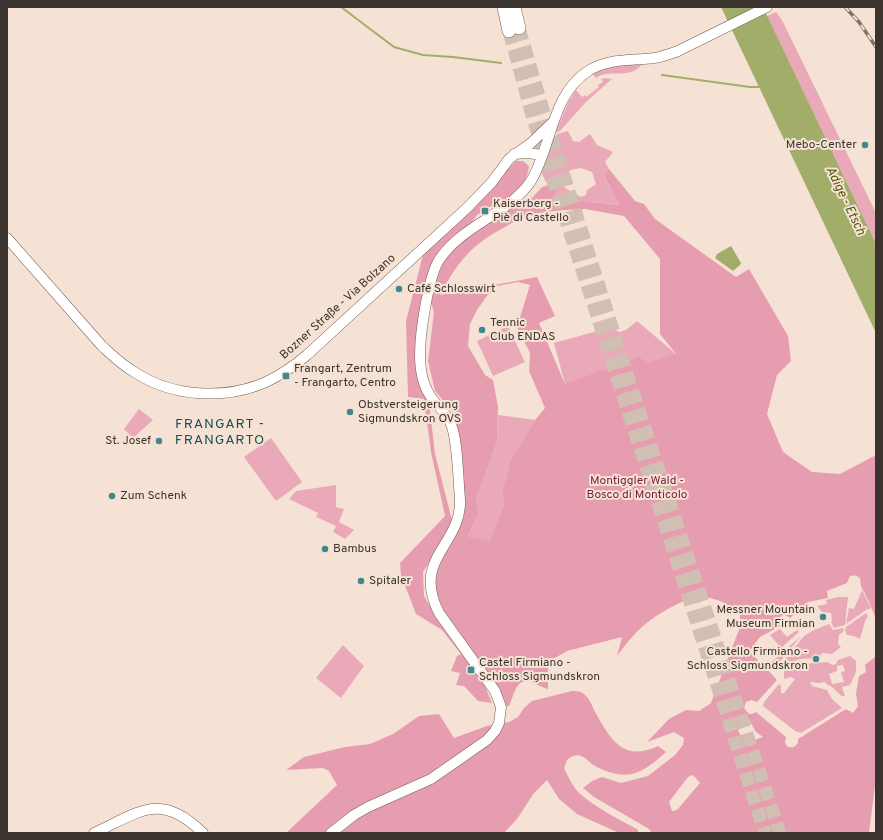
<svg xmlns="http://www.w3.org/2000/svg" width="883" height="840" font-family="Overpass,sans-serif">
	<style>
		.green { fill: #eaa9b9; fill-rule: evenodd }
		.forest { fill: #e79db0; fill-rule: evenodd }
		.water { fill: #a2ad6a }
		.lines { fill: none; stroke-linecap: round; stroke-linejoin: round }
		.stream { stroke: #a2ad6a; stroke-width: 2 }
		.highway-tunnel { stroke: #d1bfb3; stroke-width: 13; stroke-dasharray: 13 6; stroke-linecap: butt }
		.secondary-casing { stroke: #706053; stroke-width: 11 }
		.highway-casing { stroke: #706053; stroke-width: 14 }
		.secondary { stroke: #fff; stroke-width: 10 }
		.highway { stroke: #fff; stroke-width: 13 }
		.rail-casing { stroke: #7e736a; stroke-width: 3.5 }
		.rail { stroke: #f6e2d4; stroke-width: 2; stroke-dasharray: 6; stroke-linecap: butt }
		.poi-dot { fill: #40888e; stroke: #f6e2d4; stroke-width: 1.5 }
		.labels { text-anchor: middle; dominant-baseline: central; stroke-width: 4; stroke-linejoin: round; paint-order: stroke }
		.poi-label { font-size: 12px; fill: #3b342e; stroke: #f6e2d4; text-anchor: start }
		.street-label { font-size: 12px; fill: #3b342e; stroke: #f6e2d4 }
		.park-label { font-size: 12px; fill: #792342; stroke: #f6e2d4 }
		.water-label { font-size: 13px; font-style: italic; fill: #515a0b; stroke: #f6e2d4 }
		.quarter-label { font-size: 14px; letter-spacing: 1px; fill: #145155; stroke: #f6e2d4 }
	</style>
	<rect width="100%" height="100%" fill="#f6e2d4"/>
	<path class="green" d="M776,12L782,20L876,213V244L767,16Z
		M643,63C631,81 608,68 596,78L593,74C608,64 626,65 643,63Z
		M604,78L612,79L586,102L560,131L555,133L569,101L576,90L582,97L585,95L586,97L599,87L598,85L603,82L601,79Z
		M568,131L573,141L579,142L590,134L597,145L613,152L605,162L609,169L604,177L621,205L555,198V193L562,186L581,197L586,195L587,190L596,184L592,172L580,168L571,170L558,178L546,182L541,172L557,134Z
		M637,321L676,354L627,374L565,384L554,343L612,327L619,332L626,330Z
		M508,326L525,362L493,376L477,341Z
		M139,409L153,420L133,438L124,429Z
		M498,415L535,420L510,461L502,494L504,505L489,543L468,536L479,513L476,500L497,442Z
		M271,438L302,482L276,501L244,457Z
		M336,485V507L344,509L339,522L354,530L345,539L333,532L336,526L316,517L318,513L289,499L296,491Z
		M862,590L871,608L866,610L846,624L849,608L854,609Z
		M838,597H848L845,625L834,628L831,622L832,621L831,613L822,612L817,606L827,604L826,600Z
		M866,613L868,616L865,621L860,639L854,636L847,635L845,630L846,627Z
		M829,624L833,630L844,628L843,632L839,635L838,644L841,647L832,654L822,653L817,658L800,659L784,664L783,662L804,636L814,630Z
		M780,629L787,637L797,630L799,632L781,648L770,635Z
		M801,636L773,670L768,665Z
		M343,645L364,666L341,698L316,678Z
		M850,656L856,661V672L850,685L842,687L845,696H842C838,694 836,690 832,687C829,685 827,685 825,682L818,683L810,682L812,686L827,690L832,699L842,708L801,733L795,731L763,706L764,702L779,684L781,686V693H784L795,679L791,677L784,679V668L802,664L828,662L832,665L836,664L838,660ZM843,665L845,671L841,672L844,682L832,684L829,674L837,671V666Z"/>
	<path class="forest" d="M516,161H523L529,166C527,185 516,192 502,203H496L477,215L470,225L436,259L416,350L429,402L435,454L453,524L423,572L424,596L439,621L484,684L492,703L478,701L464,686L456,685L460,673L451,671L457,656L461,654L442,630L416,614L401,575L400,563L445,516L431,452L424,399L408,397L406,321L423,255L429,245L491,191L504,173Z
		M609,169L635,201L644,204L655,219L736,277L749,269L788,336L791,361L777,375L767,414L783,452L812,472L840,474L876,455V619L869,602L861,586L860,578C856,575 854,575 850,576L847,583L827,591L828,598L808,602L790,618C785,613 780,614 778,621L780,626L760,637L749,652L758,660L754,664L760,669L764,666L777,680L757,702L752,700L746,702L744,708L749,714H752L756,712L786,737L785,742C786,747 789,748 794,747L798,743V739L846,709L853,713L858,706L856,694L859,676L866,672L865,665L875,657L876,642V779L869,833H652L649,829L594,797L583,788L592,781L602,777L621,783L648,776L675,755L683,745L684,738L674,732L647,742L669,719L686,710L699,711L711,703L740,627V612C727,604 716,597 700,597C688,596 658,614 648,622C636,631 626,644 617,656L622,637L567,651L548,662V689C543,688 539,685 534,683C516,675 515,694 509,706H505L504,699L498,688L444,611L435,591L436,566L452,539L464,516L463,490L455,414L435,391L428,361L434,312L431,303L437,278L443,263L452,248L500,213L532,198L542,187L561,182L562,186L555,193V198L620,205L604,176ZM585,209L624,216L660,259V334L676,354L648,363L639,357L565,384L539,323L555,316L537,277L440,295C458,261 472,244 507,226C513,222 520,218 526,216C542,211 568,210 585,209ZM518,282L530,285L517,327L530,353L529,371L545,408L535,420L510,461L502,494L504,505L489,542L468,536L479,513L476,500L497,442L498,407L493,380L485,375L468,346L470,324L477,310L487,296L497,286ZM749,720L756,732L763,737L757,739L751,746L745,742L738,731L743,723ZM693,775L700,783L677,810L672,811L669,802L688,777Z
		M572,691C577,691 580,691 584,694C589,698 592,705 594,710C610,738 622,763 658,746L666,752C657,760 645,771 632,774C621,777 603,771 593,765C589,762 585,757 581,756C575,754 571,757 567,760L564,768C568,776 572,785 578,792C592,805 619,820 637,829L639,833H619L577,814L559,799L547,780L534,793L517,819L504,833H286L337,785L329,771L323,768L286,770L304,757L345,747L370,744L393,734L419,716L439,714L454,738L487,726L509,722L518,717L524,708L532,701Z"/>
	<path class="water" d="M721,7H763L876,244V333Z
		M731,246L741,263L740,265L733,271L715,258L717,254Z"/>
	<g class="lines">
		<path class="stream" d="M341,7L394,47L423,55L453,57L501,63
			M662,75L750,87H760"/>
		<path class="highway-tunnel" d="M519,28L541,103L627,374L780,833
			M509,31L533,119L765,833"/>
		<g class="secondary-casing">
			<path id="secondary" d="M514,154L528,153L542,155
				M7,238L102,346C113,356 123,366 136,373C173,397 225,400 266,382C281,375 294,366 307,355L468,207L492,182L509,159L531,143L553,122
				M94,833C140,812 160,791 203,833
				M331,833L354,815L368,807L431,779L487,740L495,731L499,723L501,707L495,691L439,613C411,557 462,546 460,499C458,479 458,442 451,424C448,416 440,408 434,401C423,388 420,372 420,355C420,333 428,278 439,260C462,225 509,214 531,181C552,146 551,95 588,71C608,58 631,61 654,58C662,57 670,54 678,51L767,7"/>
		</g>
		<g class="highway-casing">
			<path id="highway" d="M504,7L509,31
				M514,7L519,28"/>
		</g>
		<use href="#secondary" class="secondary"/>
		<use href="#highway" class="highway"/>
		<g class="rail-casing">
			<path id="rail" d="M845,7L859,22L876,47"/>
		</g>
		<use href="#rail" class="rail"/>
	</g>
	<g class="poi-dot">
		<circle cx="865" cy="145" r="4"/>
		<rect x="481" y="207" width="8" height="8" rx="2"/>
		<circle cx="399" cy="289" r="4"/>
		<circle cx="482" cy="330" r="4"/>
		<rect x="282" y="372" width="8" height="8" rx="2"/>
		<circle cx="350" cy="412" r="4"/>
		<circle cx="159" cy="441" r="4"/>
		<circle cx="112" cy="496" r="4"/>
		<circle cx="325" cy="549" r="4"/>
		<circle cx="361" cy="581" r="4"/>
		<circle cx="823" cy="617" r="4"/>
		<circle cx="816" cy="659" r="4"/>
		<rect x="467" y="666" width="8" height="8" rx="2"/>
	</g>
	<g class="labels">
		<g class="poi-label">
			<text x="857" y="145" text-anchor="end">Mebo-Center</text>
			<text x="493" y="204">Kaiserberg -<tspan x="493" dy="14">Piè di Castello</tspan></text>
			<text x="407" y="289">Café Schlosswirt</text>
			<text x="490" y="323">Tennic<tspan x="490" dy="14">Club ENDAS</tspan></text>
			<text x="294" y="369">Frangart, Zentrum<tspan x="294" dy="14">- Frangarto, Centro</tspan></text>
			<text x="358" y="405">Obstversteigerung<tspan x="358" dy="14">Sigmundskron OVS</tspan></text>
			<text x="151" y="441" text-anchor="end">St. Josef</text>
			<text x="120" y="496">Zum Schenk</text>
			<text x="333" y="549">Bambus</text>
			<text x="369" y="581">Spitaler</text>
			<text x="815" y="610" text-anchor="end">Messner Mountain<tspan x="815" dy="14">Museum Firmian</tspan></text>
			<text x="808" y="652" text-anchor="end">Castello Firmiano -<tspan x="808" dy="14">Schloss Sigmundskron</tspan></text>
			<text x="479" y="663">Castel Firmiano -<tspan x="479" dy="14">Schloss Sigmundskron</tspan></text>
		</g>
		<g class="street-label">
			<text transform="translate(338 307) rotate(-42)">Bozner Straße - Via Bolzano</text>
		</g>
		<g class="park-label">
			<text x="637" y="481">Montiggler Wald -<tspan x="637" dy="14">Bosco di Monticolo</tspan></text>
		</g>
		<g class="water-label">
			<text transform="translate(845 201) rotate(64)">Adige - Etsch</text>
		</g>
		<g class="quarter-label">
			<text x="220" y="424">FRANGART -<tspan x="220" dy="16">FRANGARTO</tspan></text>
		</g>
	</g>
	<rect width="883" height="840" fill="none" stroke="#3b342e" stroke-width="16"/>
</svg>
